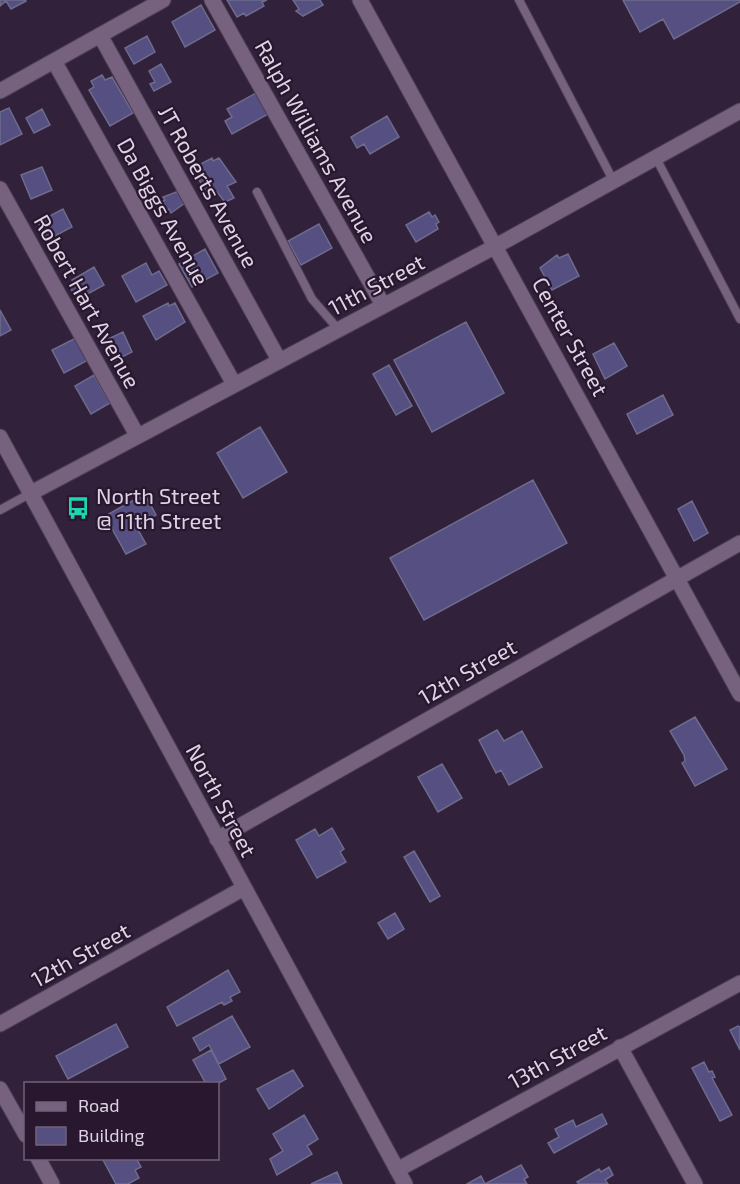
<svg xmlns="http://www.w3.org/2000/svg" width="740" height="1184" font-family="'Exo 2',sans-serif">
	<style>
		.building { fill: #554f82; stroke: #6e6c8c; stroke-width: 1.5 }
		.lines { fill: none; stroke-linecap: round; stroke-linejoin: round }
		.lane-casing { stroke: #4d3e53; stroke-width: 10 }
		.street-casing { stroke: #4d3e53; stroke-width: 17 }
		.lane { stroke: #76627e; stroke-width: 8 }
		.street { stroke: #76627e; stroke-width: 15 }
		.labels { text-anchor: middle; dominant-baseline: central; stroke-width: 4.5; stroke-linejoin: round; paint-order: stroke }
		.street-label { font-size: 22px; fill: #ded3e3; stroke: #28172f }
		.poi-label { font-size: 22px; fill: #ded3e3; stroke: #28172f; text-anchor: start }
	</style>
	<rect width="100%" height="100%" fill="#32213a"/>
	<path class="building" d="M0,0H25L26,1L11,9L6,1L0,6Z
		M227,0H267L262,2L264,6L246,16L244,13L237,17Z
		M293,0H320L323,5L303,16L296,11L299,9Z
		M623,0H740V2L674,39L663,19L640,32Z
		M201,5L215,30L185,47L172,22Z
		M147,36L155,52L134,64L125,48Z
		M161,64L171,82L154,91L150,84L155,82L149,71Z
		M102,75L105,80L112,77L133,113L110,126L89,90L94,87L91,81Z
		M256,93L268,114L232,134L225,121L232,117L227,109Z
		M9,108L22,134L0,145V112Z
		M42,109L50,125L34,133L26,118Z
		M387,116L399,137L370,154L364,144L357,148L351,137Z
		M212,158L213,161L219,158L236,182L227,186L234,198L225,202L217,192L208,197L193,168Z
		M42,167L52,190L31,199L21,175Z
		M179,191L185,203L171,213L169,209L165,211L161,202L165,200L163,197Z
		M63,209L72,227L47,240L38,222Z
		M429,212L432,217L435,215L439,222L436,224L438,229L416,242L406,225Z
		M319,224L332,248L301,265L288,241Z
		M205,249L218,273L192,287L179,264Z
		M568,254L579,276L552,290L540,268L557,255L559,258Z
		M146,263L152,275L159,271L167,285L136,302L122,276Z
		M94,267L104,285L82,297L79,292L74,294L70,287L74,284L72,280Z
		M168,303L169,306L175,303L185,322L156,340L143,316Z
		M0,310L11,330L0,336Z
		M466,322L504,393L432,432L394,360Z
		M123,332L132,352L114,361L104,341Z
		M76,338L88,360L64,373L52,350Z
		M614,343L627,366L605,379L593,354Z
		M389,365L412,406L396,415L373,374Z
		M94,375L110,403L91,414L75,386Z
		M663,395L673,415L637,434L627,414Z
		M260,427L287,472L243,498L217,453Z
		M533,480L567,543L424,620L390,558Z
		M145,494L156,515L136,526L146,544L126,554L105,516Z
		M692,501L708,533L694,541L678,509Z
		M695,717L727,769L695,786L682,763L685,761L684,755L670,731Z
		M497,730L504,741L522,731L542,767L509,785L501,770L496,773L479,740Z
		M442,764L462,798L438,812L418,777Z
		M332,828L344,849L340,852L346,862L317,878L296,840L315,829L319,836Z
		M414,851L440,896L430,902L404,857Z
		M395,913L404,929L388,939L378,923Z
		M228,970L240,992L230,997L232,1001L224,1005L222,1002L177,1026L167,1007Z
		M232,1016L250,1047L219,1064L209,1045L200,1051L193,1038Z
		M116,1024L128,1047L68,1079L56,1056Z
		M738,1026L740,1027V1050L730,1030Z
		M211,1050L226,1079L217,1084H206L193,1060Z
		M704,1062L709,1072L712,1071L715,1077L712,1078L732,1115L720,1121L692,1068Z
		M293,1070L303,1086L269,1109L257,1089Z
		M602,1114L607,1124L554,1153L548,1143L559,1137L555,1129L573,1120L576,1127Z
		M304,1115L318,1139L307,1146L312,1154L277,1175L270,1159L283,1151L273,1134Z
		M102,1158H136L141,1167L135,1170L139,1178L128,1184H116Z
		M521,1165L528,1177L524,1179L527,1184H467L481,1176L485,1184Z
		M609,1167L613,1175L605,1180L608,1184H579L577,1182L599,1169L601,1172Z
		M337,1172L342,1184H311Z"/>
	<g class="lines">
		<g class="lane-casing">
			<path id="lane" d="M519,0L614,182
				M656,158L740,319
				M257,192L312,299L338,329
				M0,510L31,493"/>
		</g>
		<g class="street-casing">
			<path id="street" d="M212,0L383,305
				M360,0L740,694
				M100,35L279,360
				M54,61L234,384
				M0,91L163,0
				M0,189L137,435
				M0,437L405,1184
				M31,493L496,246L740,111
				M217,839L740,543
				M0,1024L244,888
				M620,1047L695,1184
				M0,1089L26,1135
				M38,1158L52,1184
				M397,1170L740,983"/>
		</g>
		<use href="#lane" class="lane"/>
		<use href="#street" class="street"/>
	</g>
	<defs>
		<g id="bus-bare" transform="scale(1.8)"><path d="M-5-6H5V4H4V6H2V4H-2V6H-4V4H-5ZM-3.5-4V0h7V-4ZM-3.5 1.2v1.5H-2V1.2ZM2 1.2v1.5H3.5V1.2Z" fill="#1cd5b1" stroke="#28172f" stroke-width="2.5" paint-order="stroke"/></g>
	</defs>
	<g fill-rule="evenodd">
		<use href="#bus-bare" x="78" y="508"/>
	</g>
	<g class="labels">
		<g class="street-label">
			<text transform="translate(317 141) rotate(61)">Ralph Williams Avenue</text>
			<text transform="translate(209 186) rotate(61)">JT Roberts Avenue</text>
			<text transform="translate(164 211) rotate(61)">Da Biggs Avenue</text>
			<text transform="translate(376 284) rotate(-28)">11th Street</text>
			<text transform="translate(88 301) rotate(61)">Robert Hart Avenue</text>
			<text transform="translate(571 336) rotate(61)">Center Street</text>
			<text transform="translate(467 671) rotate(-30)">12th Street</text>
			<text transform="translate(222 800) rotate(62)">North Street</text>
			<text transform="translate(80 954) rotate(-29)">12th Street</text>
			<text transform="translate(557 1056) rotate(-29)">13th Street</text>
		</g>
		<g class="poi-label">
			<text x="96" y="495">North Street<tspan x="96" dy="25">@ 11th Street</tspan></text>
		</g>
	</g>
	<rect x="24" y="1082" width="195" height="78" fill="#28172f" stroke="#716277" stroke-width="1.5"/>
	<rect x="36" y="1102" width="30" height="9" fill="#76627e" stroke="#716277" stroke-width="1.5"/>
	<text x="78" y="1112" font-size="18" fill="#ded3e3">Road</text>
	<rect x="36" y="1127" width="30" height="18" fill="#554f82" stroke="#716277" stroke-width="1.5"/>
	<text x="78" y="1142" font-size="18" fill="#ded3e3">Building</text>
</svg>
